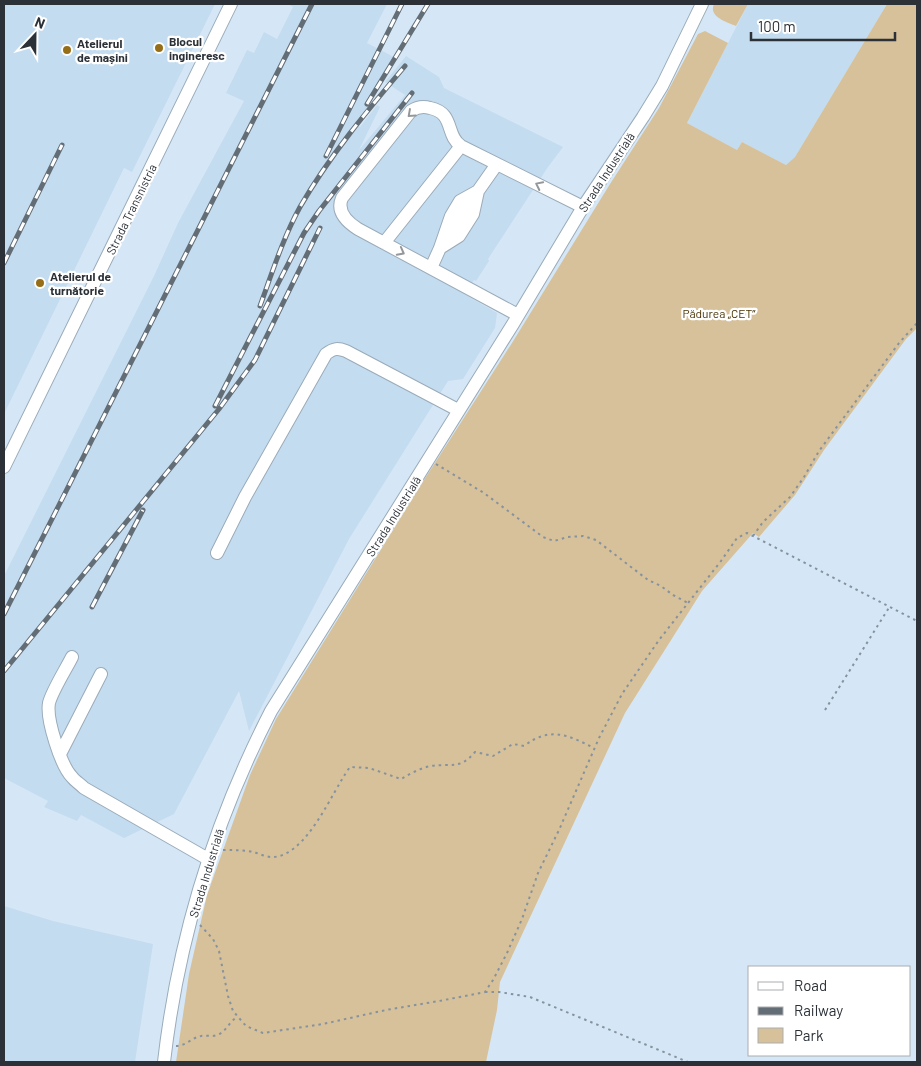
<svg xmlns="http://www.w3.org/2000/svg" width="921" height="1066" font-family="Barlow,sans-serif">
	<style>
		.built { fill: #c4dcf0 }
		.green { fill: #d7c19a }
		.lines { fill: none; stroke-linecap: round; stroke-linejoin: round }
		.minor-casing { stroke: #9aabb9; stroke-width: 14 }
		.path { stroke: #86929d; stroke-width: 2; stroke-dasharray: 2.5 4; stroke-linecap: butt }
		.minor { stroke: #fff; stroke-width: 12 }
		.rail-casing { stroke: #636d76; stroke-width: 5 }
		.rail { stroke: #fff; stroke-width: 3; stroke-dasharray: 9; stroke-linecap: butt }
		.oneway { stroke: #95989b }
		.poi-dot { fill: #956e17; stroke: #fff; stroke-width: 2 }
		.labels { text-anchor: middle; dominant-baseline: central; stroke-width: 4.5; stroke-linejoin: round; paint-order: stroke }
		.poi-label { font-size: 12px; font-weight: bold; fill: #2b3137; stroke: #fff; text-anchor: start }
		.street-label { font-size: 12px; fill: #2b3137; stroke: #fff }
		.park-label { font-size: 12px; fill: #473203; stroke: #fff }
	</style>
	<rect width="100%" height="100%" fill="#d5e7f6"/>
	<path class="built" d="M4,4H215L132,172L124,168L4,414Z
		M288,4H387L367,43L394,57L371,99L373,101L355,124L360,127L377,105L380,107L359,150L405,95L385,82L406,56L439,77L444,88L563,147L548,167L488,259L489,261L476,281L474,280L464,294L497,313L495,328L463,379L448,381L349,539L249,731L239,691L174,814L124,838L81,815L77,821L44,807L48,801L4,778V576L154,276L178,223L244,101L226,93L247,50L254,53L264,32L277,39L293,7Z
		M748,4H887L795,157L786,165L742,142L737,150L687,123Z
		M4,906L53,921L153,944L135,1062H4Z"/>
	<path class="green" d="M714,4H748L736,26C727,22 708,17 714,4Z
		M887,4H917V328L906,339L824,450L795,495L759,537L753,533L702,591L625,713L500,982L497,1010L486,1062H176L189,974L207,895L250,775L276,719L424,480L512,343L610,184L659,108L698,34L705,31L728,43L687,123L737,150L742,142L786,165L795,157Z"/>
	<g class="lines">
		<g class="minor-casing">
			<path id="minor" d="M450,233L473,198
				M384,243L461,146
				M440,248L451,216L460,201L478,191
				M431,268L440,248L459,236L473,214L478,191L497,164
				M518,315L358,229C347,222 336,212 342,198L411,111C417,107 423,106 430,108C455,113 445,135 461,146L583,207
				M4,467L231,4
				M217,553L245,497L326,354C334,348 338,348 346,351L458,410
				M72,657C66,669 52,691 49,703C46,719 61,766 72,777C75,781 80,784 84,788L208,859
				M60,754L101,674
				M164,1062C178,940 215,820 271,711L513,324L583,207L643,117L662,86L702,4"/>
		</g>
		<path class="path" d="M436,464L484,493L543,537L554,541L568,537L583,536L596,540L648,580L661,586L673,595L688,603
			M753,536L763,522L790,497L804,477L819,451L899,343L917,323
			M825,710L890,606
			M223,850C234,850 244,850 254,852C260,854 266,857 272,857C307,857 332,791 350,767L369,768L401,779C410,774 420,768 431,766C451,763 460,770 475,752L493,756L513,744L524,746C550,726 568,735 594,748
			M200,925L213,939L219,951L228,996L233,1011L246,1026L263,1033L323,1024L386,1010L439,1001L485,992L493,980L507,953L522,919L538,873L559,830L599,738L622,694L659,640L721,561L737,538L747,533L753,536L917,621
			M485,992H499L530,997L688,1062
			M176,1046C186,1046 193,1037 201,1036C206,1035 212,1037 217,1035C226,1032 229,1022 237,1017"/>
		<use href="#minor" class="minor"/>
		<g class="rail-casing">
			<path id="rail" d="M367,104L428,4
				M326,156L402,4
				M4,263L62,145
				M260,306C272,273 283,238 300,207C330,155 367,111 405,66
				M215,406L304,233L319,211L412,93
				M92,607L143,510
				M4,614L312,4
				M4,671L219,409L255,360L320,228"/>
		</g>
		<use href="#rail" class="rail"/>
	</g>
	<defs><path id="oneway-chevron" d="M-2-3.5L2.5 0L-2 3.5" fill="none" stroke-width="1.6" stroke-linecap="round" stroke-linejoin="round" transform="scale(1.25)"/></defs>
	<g class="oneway">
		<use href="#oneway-chevron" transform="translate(411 114) rotate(138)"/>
		<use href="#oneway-chevron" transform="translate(539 185) rotate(-154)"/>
		<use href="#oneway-chevron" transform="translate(401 252) rotate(28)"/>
	</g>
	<g class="poi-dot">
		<circle cx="159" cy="48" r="5"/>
		<circle cx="67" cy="50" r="5"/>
		<circle cx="40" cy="283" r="5"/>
	</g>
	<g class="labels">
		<g class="poi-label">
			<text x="169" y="41">Blocul<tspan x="169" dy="14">ingineresc</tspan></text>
			<text x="77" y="43">Atelierul<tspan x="77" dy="14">de mașini</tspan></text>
			<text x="50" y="276">Atelierul de<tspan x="50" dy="14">turnătorie</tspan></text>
		</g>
		<g class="street-label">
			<text transform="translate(606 172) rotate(-57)">Strada Industrială</text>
			<text transform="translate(131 209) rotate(-64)">Strada Transnistria</text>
			<text transform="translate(393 516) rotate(-58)">Strada Industrială</text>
			<text transform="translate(206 873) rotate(-73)">Strada Industrială</text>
		</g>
		<g class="park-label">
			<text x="719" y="313">Pădurea „CET”</text>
		</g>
	</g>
	<rect width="921" height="1066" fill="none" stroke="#2b3137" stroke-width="10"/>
	<rect x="748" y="966" width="162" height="90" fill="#ffffff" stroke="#aaadaf"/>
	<rect x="758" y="982" width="25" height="8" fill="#ffffff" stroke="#aaadaf"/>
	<text x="794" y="991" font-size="15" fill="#2b3137">Road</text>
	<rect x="758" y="1007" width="25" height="8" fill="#636d76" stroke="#aaadaf"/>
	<text x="794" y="1016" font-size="15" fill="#2b3137">Railway</text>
	<rect x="758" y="1028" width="25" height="15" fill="#d7c19a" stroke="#aaadaf"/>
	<text x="794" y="1041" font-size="15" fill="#2b3137">Park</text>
	<g transform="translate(35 35) rotate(22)" stroke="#ffffff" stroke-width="4" paint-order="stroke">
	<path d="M0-4L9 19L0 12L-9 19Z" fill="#2b3137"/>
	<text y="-8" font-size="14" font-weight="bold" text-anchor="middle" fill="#2b3137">N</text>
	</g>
	<path d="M751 32v8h144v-8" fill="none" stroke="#2b3137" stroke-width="2.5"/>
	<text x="758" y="32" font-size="15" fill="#2b3137" stroke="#ffffff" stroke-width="4" paint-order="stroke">100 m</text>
</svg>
